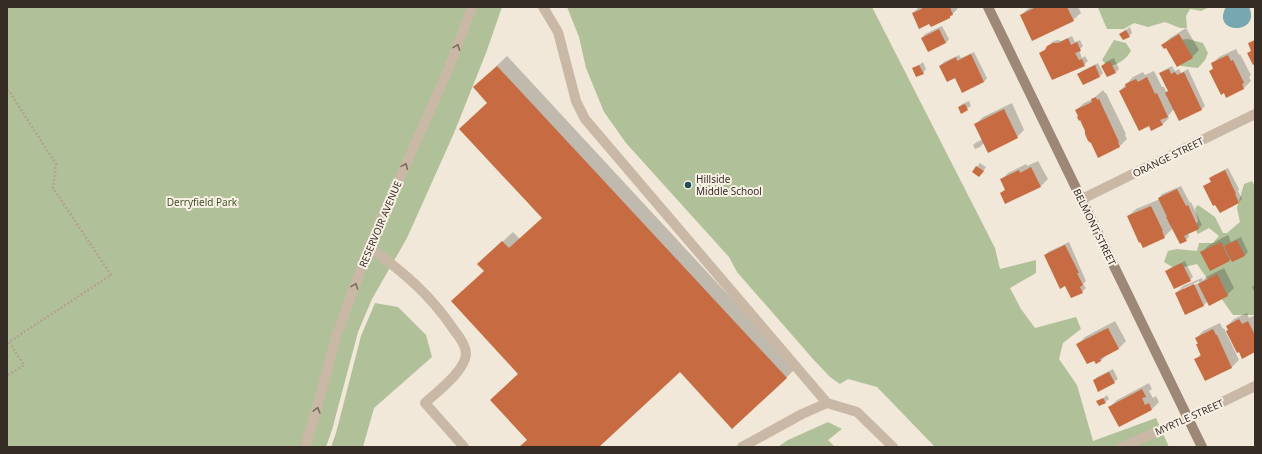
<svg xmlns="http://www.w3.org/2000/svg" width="1262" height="454" font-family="'Noto Sans',sans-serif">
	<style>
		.green { fill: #b0c099 }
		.water { fill: #78a8af }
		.shadow { fill: #0003; fill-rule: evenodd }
		.building { fill: #c76c42 }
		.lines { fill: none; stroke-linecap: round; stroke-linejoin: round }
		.path { stroke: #b5a28f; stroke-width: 2.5; stroke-dasharray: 2 2; stroke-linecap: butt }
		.lane { stroke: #c9b8a5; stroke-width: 10 }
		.street { stroke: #c9b8a5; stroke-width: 10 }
		.secondary { stroke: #9d8777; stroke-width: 10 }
		.oneway { stroke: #786b5f }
		.poi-dot { fill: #1c4f57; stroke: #f9f1e5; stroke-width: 1.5 }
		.labels { text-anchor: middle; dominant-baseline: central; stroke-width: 4; stroke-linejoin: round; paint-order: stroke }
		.street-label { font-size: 10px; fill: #352c26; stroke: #f9f1e5 }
		.poi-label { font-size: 10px; fill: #352c26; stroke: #f9f1e5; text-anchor: start }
		.park-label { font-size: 10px; fill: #41532a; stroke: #f9f1e5 }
	</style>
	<rect width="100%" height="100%" fill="#f1e8d9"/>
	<path class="green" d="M7,7H502L486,53L454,133L407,238L372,299L358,332L332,430L326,447H7Z
		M567,7H872L995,248L1000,269L1036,260V273L1010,288L1021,309L1035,328L1076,317L1081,329L1063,343L1059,359L1077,385L1093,441L1156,418L1169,447H935L877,387L848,379L840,384L830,377L813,359L737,272L729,257L626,143L604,112L586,68L579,37Z
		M1100,7H1210L1201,11L1190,9L1186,16L1187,28H1180L1165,22L1148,27L1134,23L1124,29H1107L1098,8Z
		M1188,39L1203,43L1208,53L1205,60L1198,68L1181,66L1173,58L1177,40Z
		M1114,40L1126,43L1131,51C1125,60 1119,64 1108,67L1102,60Z
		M1252,181L1255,187V315H1233L1197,264L1176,269L1164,262L1168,251L1177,249L1197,251L1199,243H1213L1219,236L1209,228L1198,234L1194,227L1198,221L1195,208L1198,205L1215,217L1223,233H1227L1240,222L1237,208L1244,184Z
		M375,303L398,307L426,335L432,357L374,408L363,447H331L336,433L361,336Z
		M828,422L842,429L828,440L835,447H778L788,440Z"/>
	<path class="water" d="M1226,7H1249C1262,35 1210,35 1226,7Z"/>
	<path class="shadow" d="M919,7H959L950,17L913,13Z
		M1030,7H1078L1081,13L1073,20L1021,15Z
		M942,26L949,39L946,43L922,38L925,34Z
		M1130,27L1132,33L1129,36L1121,34Z
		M1186,28L1199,50L1192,57L1163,45L1170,38Z
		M1072,36L1075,42L1080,40L1083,46L1079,50L1082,58L1085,56L1088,61L1084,65L1040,53L1047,48L1052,42L1057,40L1062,41Z
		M1236,49L1239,55L1240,54L1251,75L1249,77L1251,81L1244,88L1226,96L1210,71L1214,68L1212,64L1219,57Z
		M974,52L987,78L984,82L956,76L940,66L944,62L959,55L961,58Z
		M507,56L796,368L786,378L680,371L597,447H520L528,440L519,373L485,271L489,254L513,232L520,239L543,218L488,103L485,77Z
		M1114,58L1119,69L1116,72L1102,66L1106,62Z
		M923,62L926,69L923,73L913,69Z
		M1098,63L1103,73L1100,76L1078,74L1082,71Z
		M1172,66L1175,71L1179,69L1181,73L1188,69L1205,106L1202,109L1179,120L1174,109L1168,116L1169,118L1162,125L1120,91L1133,77L1143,72L1145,75L1154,71L1162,87H1164L1167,93L1169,91L1160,73L1164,70Z
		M1103,90L1105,93H1106L1126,134L1125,135L1127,139L1120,146L1099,156L1076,110L1084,103L1093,99Z
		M969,101L971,106L961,112L959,107L962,104Z
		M1012,103L1024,130L1017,137L984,143L980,147L975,149L973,145L977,142L983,139L976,124L983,117Z
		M1038,161L1048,179L1041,186L1001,193L1006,189L1001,180L1008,173L1026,164L1027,166Z
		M980,163L986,167L982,173L973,172Z
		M1228,168L1239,189L1238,191L1242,199L1239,202L1204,186L1212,181L1210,178L1214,175Z
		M1181,186L1190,203L1191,202L1202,225L1199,228L1188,233L1189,237L1186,240L1173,228L1164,237L1128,216L1136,209L1160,199L1159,198L1162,194Z
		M1228,235L1231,242L1241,237L1248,252L1245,255L1233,261L1232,259L1211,270L1202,252L1209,245Z
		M1069,242L1086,281L1083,284L1086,288L1082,292L1072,297L1066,284L1045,256L1048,252Z
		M1185,261L1193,277L1190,280L1167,272L1170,268Z
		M1224,268L1234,288L1227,295L1208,301L1204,305L1186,313L1176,293L1183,286L1202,278L1203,281L1206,277ZM1199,281V283L1184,290V288Z
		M1255,284V293L1252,287Z
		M1247,313L1249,318L1255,315V351L1229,330L1227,326L1234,319Z
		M1115,321L1126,341L1119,348L1107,354L1101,361L1078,344L1085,337Z
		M1220,323L1223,329L1224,328L1239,360L1232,367L1205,379L1196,359L1201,354L1197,344L1198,343L1196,338L1203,331Z
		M1113,369L1118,379L1114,382L1094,381L1097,377Z
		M1149,383L1152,389L1149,391L1153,398L1156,396L1159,402L1152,409L1120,426L1110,407L1117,400Z
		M1107,395L1109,399L1105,402H1098Z"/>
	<path class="building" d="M921,7H950L953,15L950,16V18L931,27L929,24L919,29L912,13L922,9Z
		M1036,7H1067L1074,21L1032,41L1020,15Z
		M939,29L946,43L928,52L921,38Z
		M1126,30L1130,37L1123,40L1119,34Z
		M1179,34L1193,58L1177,67L1166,48L1164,49L1161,45Z
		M1068,38L1071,45L1077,42L1081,51L1075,53L1079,60L1082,59L1085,66L1052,80L1039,53L1045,50L1047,46L1053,43H1058Z
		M1255,40V64L1253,65L1247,53L1251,51L1248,43Z
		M971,54L984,82L962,93L955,78L947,82L939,66L956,57L957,61Z
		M1228,55L1231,61L1233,60L1244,83L1242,84L1244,89L1226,98L1224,93L1221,95L1209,71L1213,69L1211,63Z
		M1110,61L1116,73L1107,77L1101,66Z
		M919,65L924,74L916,77L912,68Z
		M1095,65L1100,77L1083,85L1077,74Z
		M497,66L787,378L732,429L680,372L599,447H519L527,440L490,400L518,374L451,301L484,271L477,264L502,241L509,248L542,218L459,129L487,103L473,87Z
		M1169,69L1171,74L1175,72L1177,75L1184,72L1202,110L1179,121L1165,93L1168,91L1159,73Z
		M1147,77L1155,94L1157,93L1168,117L1160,120L1163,125L1151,131L1149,126L1139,131L1119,91L1126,87L1125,84L1136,79L1138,82Z
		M1096,97L1097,100L1099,99L1119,142H1118L1120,147L1098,158L1091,143L1088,141L1085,134V131L1080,120L1079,121L1077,117L1078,116L1075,110L1092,102L1091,99Z
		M965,104L968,110L961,114L958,107Z
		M1004,109L1018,138L988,153L974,124Z
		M976,166L984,171L979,177L972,172Z
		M1031,167L1041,187L1005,204L1000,193L1005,190L1000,179L1019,170L1020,173Z
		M1225,170L1236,194H1235L1239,203L1220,213L1215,205L1213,206L1203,186L1211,182L1209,178Z
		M1177,189L1186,206L1188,205L1199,229L1184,236L1187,241L1180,244L1166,217H1167L1158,198Z
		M1151,206L1163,231H1162L1165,238L1143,248L1140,242L1139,243L1127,216Z
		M1237,240L1245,256L1232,262L1224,246Z
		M1221,242L1230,261L1210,271L1200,252Z
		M1065,245L1079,273H1077L1083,285L1080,287L1083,293L1071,298L1065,286L1060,289L1044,255Z
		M1182,263L1191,281L1174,289L1165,271Z
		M1217,274L1228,296L1209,306L1198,284Z
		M1194,284L1204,306L1185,315L1175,293Z
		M1239,319L1242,324L1248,321L1255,335V352L1242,359L1239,352L1237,353L1226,331L1228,330L1226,326Z
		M1108,328L1119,349L1100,359L1101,361L1096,364L1094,361L1087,364L1076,344Z
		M1213,329L1216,335H1217L1232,368L1205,381L1194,359L1201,356L1196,344H1198L1195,338Z
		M1109,372L1115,383L1098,392L1093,380Z
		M1142,389L1146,397L1142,398L1145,405L1149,403L1152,410L1119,427L1108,407Z
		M1103,398L1106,403L1099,406L1096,401Z"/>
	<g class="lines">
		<path class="path" d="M7,90L9,91L56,164L53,188L111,275L9,342L24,365L7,376"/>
		<path class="lane" d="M543,7L558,32L576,101L585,119L827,403L857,412L893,447
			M369,247C403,272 430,294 454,330C459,336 466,346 466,354C465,371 437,392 425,403L464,447
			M305,447L315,415L336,337L369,247L448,70L472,7
			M742,447L802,414L827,403"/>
		<path class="street" d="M1082,199L1255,114
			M1122,447L1200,413L1255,386"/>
		<path class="secondary" d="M988,7L1202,447"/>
	</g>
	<defs><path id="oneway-chevron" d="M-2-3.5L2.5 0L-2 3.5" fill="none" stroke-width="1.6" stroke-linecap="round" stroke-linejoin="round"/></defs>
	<g class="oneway">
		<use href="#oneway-chevron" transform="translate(457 47) rotate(-69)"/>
		<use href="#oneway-chevron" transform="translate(405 166) rotate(-66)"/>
		<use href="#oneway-chevron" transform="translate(355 286) rotate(-70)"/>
		<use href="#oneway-chevron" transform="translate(317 410) rotate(-75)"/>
	</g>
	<circle class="poi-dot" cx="688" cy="185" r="4"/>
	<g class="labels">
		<g class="street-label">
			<text transform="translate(1168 157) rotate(-26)">ORANGE STREET</text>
			<text transform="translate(380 224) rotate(-67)">RESERVOIR AVENUE</text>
			<text transform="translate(1095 227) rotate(64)">BELMONT STREET</text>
			<text transform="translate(1189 417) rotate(-24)">MYRTLE STREET</text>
		</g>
		<g class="poi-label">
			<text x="696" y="179">Hillside<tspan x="696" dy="12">Middle School</tspan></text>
		</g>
		<g class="park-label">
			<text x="202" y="202">Derryfield Park</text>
		</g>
	</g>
	<rect width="1262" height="454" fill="none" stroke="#352c26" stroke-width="16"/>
</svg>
